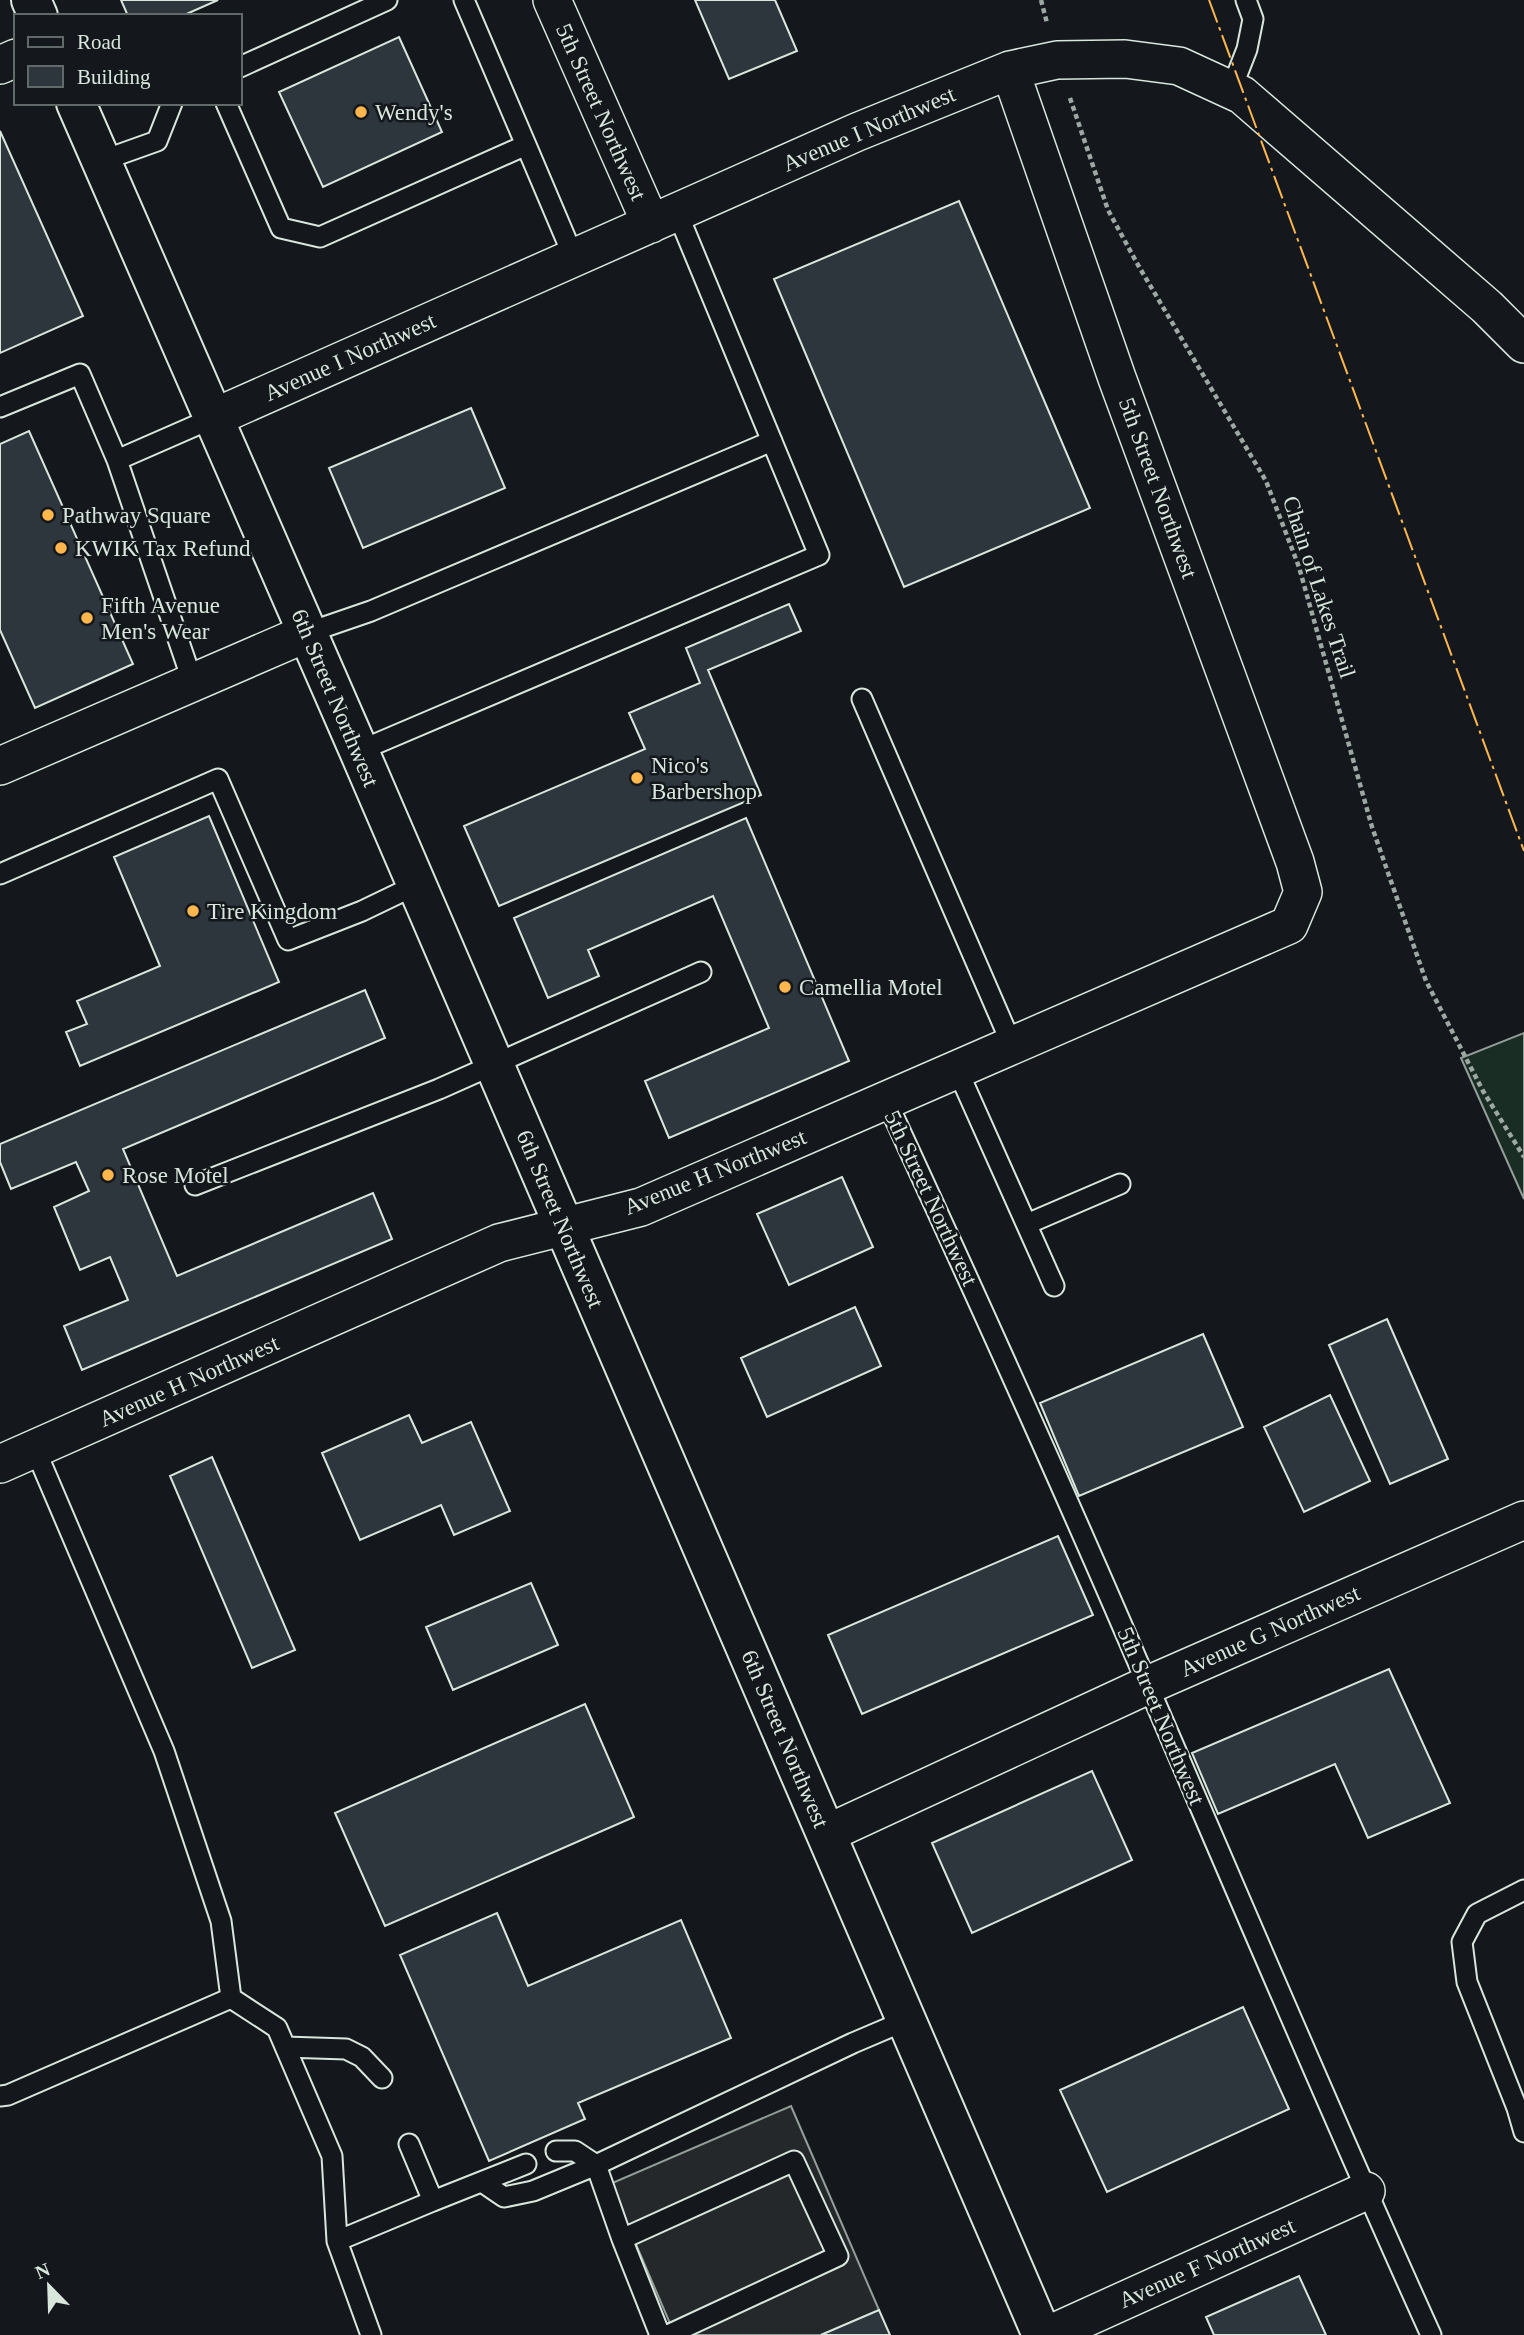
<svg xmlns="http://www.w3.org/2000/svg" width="1524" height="2335" font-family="'Times New Roman',serif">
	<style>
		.green { fill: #1a2d24; stroke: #939e99; stroke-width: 2 }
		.parking { fill: #24282b; stroke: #939e99; stroke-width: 2 }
		.building { fill: #2c363c; stroke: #d8e6dc; stroke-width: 2 }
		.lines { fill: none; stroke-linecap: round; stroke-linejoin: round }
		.lane-casing { stroke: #d8e6dc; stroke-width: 23 }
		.street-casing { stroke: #d8e6dc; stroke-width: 40 }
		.highway-casing { stroke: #d8e6dc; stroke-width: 42 }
		.path { stroke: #9da8a2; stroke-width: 4.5; stroke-dasharray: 5 3.5; stroke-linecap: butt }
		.lane { stroke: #14181c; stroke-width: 19 }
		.street { stroke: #14181c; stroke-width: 37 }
		.highway { stroke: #14181c; stroke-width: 38 }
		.power { stroke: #ffb74d; stroke-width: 2; stroke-dasharray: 24 5 3.5 5; stroke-linecap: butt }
		.poi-dot { fill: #ffb74d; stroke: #14181c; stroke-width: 2.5 }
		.labels { text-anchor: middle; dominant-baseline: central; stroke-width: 5; stroke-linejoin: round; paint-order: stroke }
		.poi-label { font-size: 23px; fill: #d8e6dc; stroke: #14181c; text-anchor: start }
		.street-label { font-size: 23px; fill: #d8e6dc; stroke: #14181c }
	</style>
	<rect width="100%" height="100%" fill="#14181c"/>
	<path class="green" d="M1524,1033V1199L1461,1058Z"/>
	<path class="parking" d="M791,2106L879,2310L821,2335H675L610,2184Z"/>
	<path class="building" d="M121,0H218L182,16H128Z
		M695,0H775L797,51L729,79Z
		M399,37L442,132L323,187L279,92Z
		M0,131L83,316L0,353Z
		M959,201L1090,508L904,587L774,279Z
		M471,408L505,488L363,548L329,468Z
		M29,431L133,664L35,708L0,630V444Z
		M789,604L801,631L708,670L761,795L499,906L464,826L645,749L629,713L700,683L686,648Z
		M209,816L279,982L80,1066L66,1032L87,1024L77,1001L160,966L114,857Z
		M746,818L849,1061L669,1138L645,1081L769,1028L713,896L588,950L599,976L548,998L514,918Z
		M365,990L385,1038L123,1149L177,1276L373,1193L392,1239L82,1370L64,1326L128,1300L110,1257L80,1270L54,1207L89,1191L76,1162L11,1189L0,1162V1144Z
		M842,1177L873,1247L789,1285L757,1214Z
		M855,1307L881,1366L767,1417L741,1358Z
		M1387,1319L1448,1459L1390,1484L1329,1345Z
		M1203,1334L1243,1427L1079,1496L1040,1403Z
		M1330,1395L1370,1481L1304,1512L1264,1427Z
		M409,1415L422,1443L471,1422L510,1511L454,1535L441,1505L360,1540L322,1453Z
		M212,1457L295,1650L252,1668L170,1476Z
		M1058,1536L1093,1615L862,1714L828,1635Z
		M531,1583L558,1645L453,1690L426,1627Z
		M1389,1669L1450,1803L1368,1838L1335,1764L1218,1814L1192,1753Z
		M585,1704L634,1817L385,1926L335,1813Z
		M1092,1771L1132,1860L972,1933L932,1843Z
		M497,1913L528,1986L681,1920L731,2038L578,2103L585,2119L489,2161L400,1955Z
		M1243,2007L1289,2109L1107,2192L1060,2090Z
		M1299,2276L1326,2335H1214L1206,2317Z
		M879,2310L890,2335H821Z"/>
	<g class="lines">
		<g class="lane-casing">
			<path id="lane" d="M240,67L387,0
				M1231,90L1247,49L1253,19L1246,0
				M226,103L281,228L320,237L526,145L464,0
				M526,145L574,258
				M101,161L157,141L172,103
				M0,407L80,374L117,460L213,418
				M117,460L193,683
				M307,633L371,611L772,441
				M862,699L1012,1045
				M359,751L819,555L677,212
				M0,874L218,779L288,940L362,911L416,885
				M957,1069L1054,1286
				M886,1100C976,1295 1065,1491 1149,1688C1242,1904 1334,2121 1431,2335
				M195,1185L439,1089L701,972
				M1027,1224L1120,1184
				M1524,1890L1477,1914L1462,1942L1467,1982L1517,2108L1524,2132
				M231,1998L277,2028L332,2156L337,2241L371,2335
				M285,2047L346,2049L362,2057L382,2078
				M0,2096L8,2095L231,1998L221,1921L164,1751L35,1449
				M409,2144L433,2201L526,2164
				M556,2151H575L596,2165
				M482,2182L504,2197L533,2191L596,2165
				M622,2239L794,2161L838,2256L668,2335
				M337,2241L433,2201
				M660,2335L622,2239L596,2165L853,2043L907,2020"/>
		</g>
		<g class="street-casing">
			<path id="street" d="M552,0L651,224
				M0,65L16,58
				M213,418L857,132L1010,70L1057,60L1125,59L1179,66L1242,95L1487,307L1524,344
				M0,766L307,633
				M0,1464L499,1243L641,1207L1289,925L1303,892L1295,862L1117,378L1010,70
				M826,1834L1148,1685L1524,1520
				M1048,2335L1366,2191"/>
		</g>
		<g class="highway-casing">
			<path id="highway" d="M31,0L38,16
				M76,103L359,751L1042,2335"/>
		</g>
		<path class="path" d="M1041,0L1047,23
			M1070,98L1108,210L1138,265L1266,481L1299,567L1372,827L1426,981L1483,1091L1524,1157"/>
		<use href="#lane" class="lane"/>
		<use href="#street" class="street"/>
		<use href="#highway" class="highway"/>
		<path class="power" d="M1209,0L1524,851"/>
	</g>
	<g class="poi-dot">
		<circle cx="361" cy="112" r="7"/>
		<circle cx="48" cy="515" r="7"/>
		<circle cx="61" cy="548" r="7"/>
		<circle cx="87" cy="618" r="7"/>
		<circle cx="637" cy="778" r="7"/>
		<circle cx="193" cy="911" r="7"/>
		<circle cx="785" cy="987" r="7"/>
		<circle cx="108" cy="1175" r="7"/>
	</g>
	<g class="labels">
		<g class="poi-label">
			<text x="375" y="112">Wendy's</text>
			<text x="62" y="515">Pathway Square</text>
			<text x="75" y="548">KWIK Tax Refund</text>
			<text x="101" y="605">Fifth Avenue<tspan x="101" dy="26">Men's Wear</tspan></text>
			<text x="651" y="765">Nico's<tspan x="651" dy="26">Barbershop</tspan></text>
			<text x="207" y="911">Tire Kingdom</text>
			<text x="799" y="987">Camellia Motel</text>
			<text x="122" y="1175">Rose Motel</text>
		</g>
		<g class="street-label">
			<text transform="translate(601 112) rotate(66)">5th Street Northwest</text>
			<text transform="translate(869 129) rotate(-23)">Avenue I Northwest</text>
			<text transform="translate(350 357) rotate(-24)">Avenue I Northwest</text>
			<text transform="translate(1158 488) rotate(70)">5th Street Northwest</text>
			<text transform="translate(1319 587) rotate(72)">Chain of Lakes Trail</text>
			<text transform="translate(335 698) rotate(67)">6th Street Northwest</text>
			<text transform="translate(715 1172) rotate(-22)">Avenue H Northwest</text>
			<text transform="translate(931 1198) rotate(65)">5th Street Northwest</text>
			<text transform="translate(560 1219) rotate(67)">6th Street Northwest</text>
			<text transform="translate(189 1381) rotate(-24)">Avenue H Northwest</text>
			<text transform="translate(1270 1631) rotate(-24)">Avenue G Northwest</text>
			<text transform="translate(1161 1716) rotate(67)">5th Street Northwest</text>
			<text transform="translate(785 1739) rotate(67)">6th Street Northwest</text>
			<text transform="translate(1207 2263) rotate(-24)">Avenue F Northwest</text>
		</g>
	</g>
	<rect x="14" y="14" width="228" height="91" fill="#14181c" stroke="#626a69" stroke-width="2"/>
	<rect x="28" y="37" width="35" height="10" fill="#14181c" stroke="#626a69" stroke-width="2"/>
	<text x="77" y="49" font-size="21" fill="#d8e6dc">Road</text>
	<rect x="28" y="66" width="35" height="21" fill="#2c363c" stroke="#626a69" stroke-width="2"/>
	<text x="77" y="84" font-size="21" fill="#d8e6dc">Building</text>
	<g transform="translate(49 2286) rotate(337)" stroke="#14181c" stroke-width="5" paint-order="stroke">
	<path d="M0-5L12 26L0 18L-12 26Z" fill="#d8e6dc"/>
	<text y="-10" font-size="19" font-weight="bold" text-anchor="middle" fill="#d8e6dc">N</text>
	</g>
</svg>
